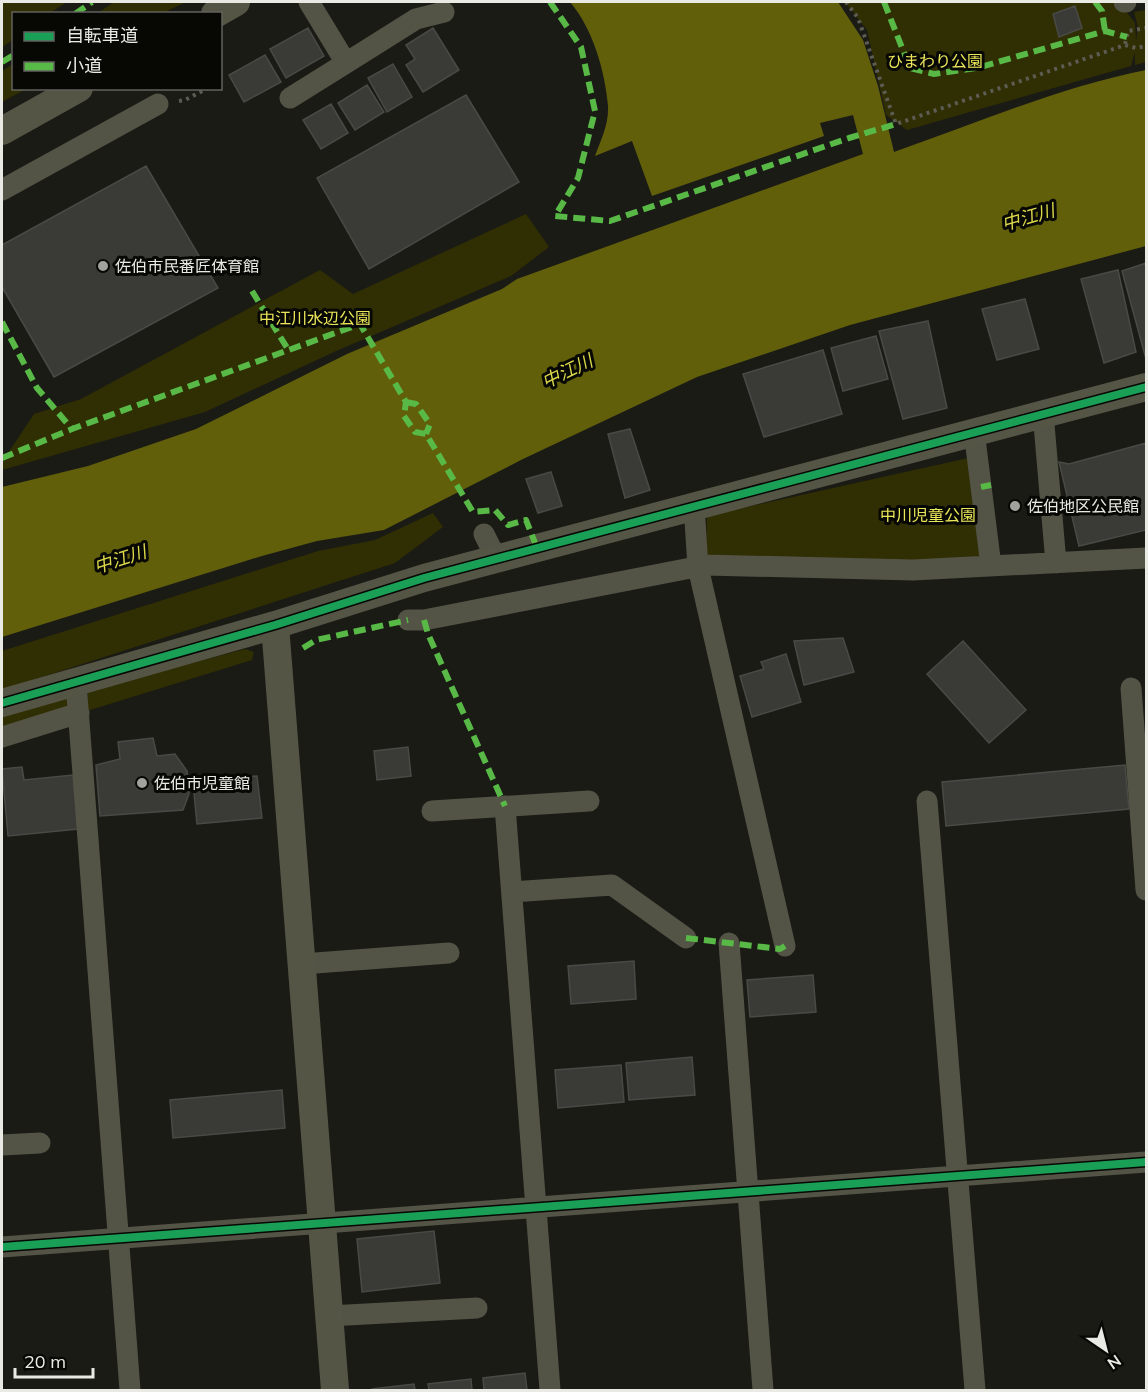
<svg xmlns="http://www.w3.org/2000/svg" width="1148" height="1392" font-family="Mulish,'Noto Sans JP',sans-serif">
	<style>
		.green { fill: #302e03 }
		.water { fill: #625f0b }
		.building { fill: #3a3a36; stroke: #494946; stroke-width: 1.5 }
		.lines { fill: none; stroke-linecap: round; stroke-linejoin: round }
		.path { stroke: #5c5c53; stroke-width: 4; stroke-dasharray: 3 4.5; stroke-linecap: butt }
		.street { stroke: #535346; stroke-width: 21 }
		.secondary { stroke: #555546; stroke-width: 28 }
		.quiet { stroke: #58b947; stroke-width: 6; stroke-dasharray: 12 6; stroke-linecap: butt }
		.cycleway-casing { stroke: #070704; stroke-width: 11 }
		.cycleway { stroke: #1a9f57; stroke-width: 8 }
		.poi-dot { fill: #a2a29d; stroke: #070704; stroke-width: 2 }
		.labels { text-anchor: middle; dominant-baseline: central; stroke-width: 6; stroke-linejoin: round; paint-order: stroke }
		.park-label { font-size: 16px; fill: #eae659; stroke: #070704 }
		.poi-label { font-size: 16px; fill: #eaeae5; stroke: #070704; text-anchor: start }
		.water-label { font-size: 18px; font-style: italic; fill: #ddd94a; stroke: #070704 }
	</style>
	<rect width="100%" height="100%" fill="#1b1b16"/>
	<path class="green" d="M2,2H67L50,13L14,14L13,40L2,47Z
		M114,2H186L163,13H98Z
		M845,2H1119L1135,23L1136,41L1138,27L1134,12L1146,10V62L1135,65V52L1131,66L907,130L886,115L867,30Z
		M13,64L14,88L26,89L2,102V71Z
		M526,214L549,247L511,276L334,352L205,412L2,470V462L34,414L81,399L320,270L353,294Z
		M973,457L984,556L901,563L706,557L707,516Z
		M433,513L443,527L395,563L2,690V651L318,551L375,540Z
		M245,649L254,652L252,660L87,711L88,691Z
		M72,693V709L2,731V713Z"/>
	<path class="water" d="M570,2H838L863,40L878,86L894,152C977,123 1060,87 1146,70V246L850,325L697,377L523,459L384,530L317,541L262,556L2,637V487L88,466L196,429L347,354L502,289L517,279L863,154L853,115L820,123L824,136L652,196L632,141L595,156C601,140 609,124 608,106C605,71 593,29 570,2Z"/>
	<path class="building" d="M1075,6L1082,28L1059,37L1053,14Z
		M308,28L324,56L286,78L270,49Z
		M433,28L459,70L423,92L406,65L415,59L406,45Z
		M265,55L281,82L244,102L229,75Z
		M393,64L412,97L387,112L368,78Z
		M367,85L384,112L355,130L338,103Z
		M466,95L519,182L369,269L317,178Z
		M331,104L348,133L321,149L303,120Z
		M146,166L218,288L54,377L2,287V245Z
		M1146,263V359L1122,271Z
		M1118,270L1136,352L1104,363L1081,279Z
		M1025,299L1039,349L997,360L982,309Z
		M928,321L947,408L903,419L879,331Z
		M876,336L888,379L843,391L831,348Z
		M823,350L842,414L764,437L743,374Z
		M630,429L650,490L625,498L608,434Z
		M1146,443V530L1079,546L1059,462L1069,464Z
		M551,472L562,506L538,513L526,479Z
		M843,638L854,672L804,685L794,641Z
		M963,641L1026,710L989,743L927,674Z
		M786,654L801,702L752,717L740,676L764,669L761,662Z
		M153,738L157,756L175,754L187,771L189,794L183,810L100,816L96,765L120,759L118,742Z
		M408,747L411,776L377,780L374,751Z
		M1125,765L1129,809L946,826L942,782Z
		M22,767L24,780L73,775L78,829L8,836L2,769Z
		M257,776L262,818L197,824L193,783Z
		M634,961L636,999L571,1004L568,966Z
		M813,975L816,1012L750,1017L747,980Z
		M692,1057L695,1095L629,1100L626,1063Z
		M621,1065L624,1102L558,1108L555,1070Z
		M282,1090L285,1128L173,1138L170,1100Z
		M434,1231L440,1283L362,1292L357,1239Z
		M525,1373L527,1390H484L483,1378Z
		M471,1379L472,1390H429L428,1384Z
		M414,1384L415,1390H372V1389Z"/>
	<g class="lines">
		<path class="path" d="M846,2L858,18L896,124L1125,45L1136,48L1146,46
			M1125,44L1128,31L1146,28
			M179,101L185,100L208,88"/>
		<path class="street" d="M1124,2H1126
			M346,63L416,19L444,12
			M290,98L346,63L309,2
			M2,190L158,104
			M1043,413L1056,563
			M974,431L991,566
			M694,505L698,567L785,946
			M484,534L496,558
			M408,620H424L706,565L913,570L1146,558
			M76,682L130,1390
			M1131,688L1146,890
			M2,737L79,713
			M927,801L975,1390
			M505,806L550,1390
			M432,811L589,801
			M512,892L612,885L686,938
			M729,943L763,1390
			M302,964L449,953
			M2,1145L40,1143
			M2,1247L1146,1162
			M329,1316L477,1308"/>
		<path class="secondary" d="M215,14L236,2
			M2,131L79,88
			M275,625L335,1390
			M2,703L275,625L424,578L1146,387"/>
		<path class="quiet" d="M550,2L581,47L595,111L578,178L555,216L610,221L849,138L896,124
			M884,2L910,68L934,74L977,68L1105,31L1127,37
			M1095,2L1102,11L1105,31
			M75,14L92,2
			M2,62L14,55
			M252,291L289,351
			M2,322L37,388L72,429L360,324L406,402L404,416L415,432L426,434L473,512L495,510L508,525L526,520L537,548
			M406,402L416,404L430,424L426,434
			M2,458L72,429
			M981,487L991,485
			M424,620L428,634L505,806
			M303,648L316,640L408,620
			M686,938L780,949L785,946"/>
		<g class="cycleway-casing">
			<path id="cycleway" d="M2,703L275,625L424,578L1146,387
				M2,1247L1146,1162"/>
		</g>
		<use href="#cycleway" class="cycleway"/>
	</g>
	<g class="poi-dot">
		<circle cx="103" cy="266" r="6"/>
		<circle cx="1015" cy="506" r="6"/>
		<circle cx="142" cy="783" r="6"/>
	</g>
	<g class="labels">
		<g class="park-label">
			<text x="935" y="61">ひまわり公園</text>
			<text x="315" y="318">中江川水辺公園</text>
			<text x="928" y="515">中川児童公園</text>
		</g>
		<g class="poi-label">
			<text x="115" y="266">佐伯市民番匠体育館</text>
			<text x="1027" y="506">佐伯地区公民館</text>
			<text x="154" y="783">佐伯市児童館</text>
		</g>
		<g class="water-label">
			<text transform="translate(1028 217) rotate(-16)">中江川</text>
			<text transform="translate(567 371) rotate(-26)">中江川</text>
			<text transform="translate(120 559) rotate(-18)">中江川</text>
		</g>
	</g>
	<rect width="1148" height="1392" fill="none" stroke="#eaeae5" stroke-width="6"/>
	<rect x="12" y="12" width="210" height="78" fill="#070704" stroke="#62625e" stroke-width="1.5"/>
	<rect x="24" y="32" width="30" height="9" fill="#1a9f57" stroke="#62625e" stroke-width="1.5"/>
	<text x="66" y="42" font-size="18" fill="#eaeae5">自転車道</text>
	<rect x="24" y="62" width="30" height="9" fill="#58b947" stroke="#62625e" stroke-width="1.5"/>
	<text x="66" y="72" font-size="18" fill="#eaeae5">小道</text>
	<g transform="translate(1106 1350) rotate(145)" stroke="#070704" stroke-width="4.5" paint-order="stroke">
	<path d="M0-4.5L10 22L0 15L-10 22Z" fill="#eaeae5"/>
	<text y="-9" font-size="16" font-weight="bold" text-anchor="middle" fill="#eaeae5">N</text>
	</g>
	<path d="M15 1368v9h78v-9" fill="none" stroke="#eaeae5" stroke-width="3"/>
	<text x="24" y="1368" font-size="18" fill="#eaeae5" stroke="#070704" stroke-width="4.5" paint-order="stroke">20 m</text>
</svg>
